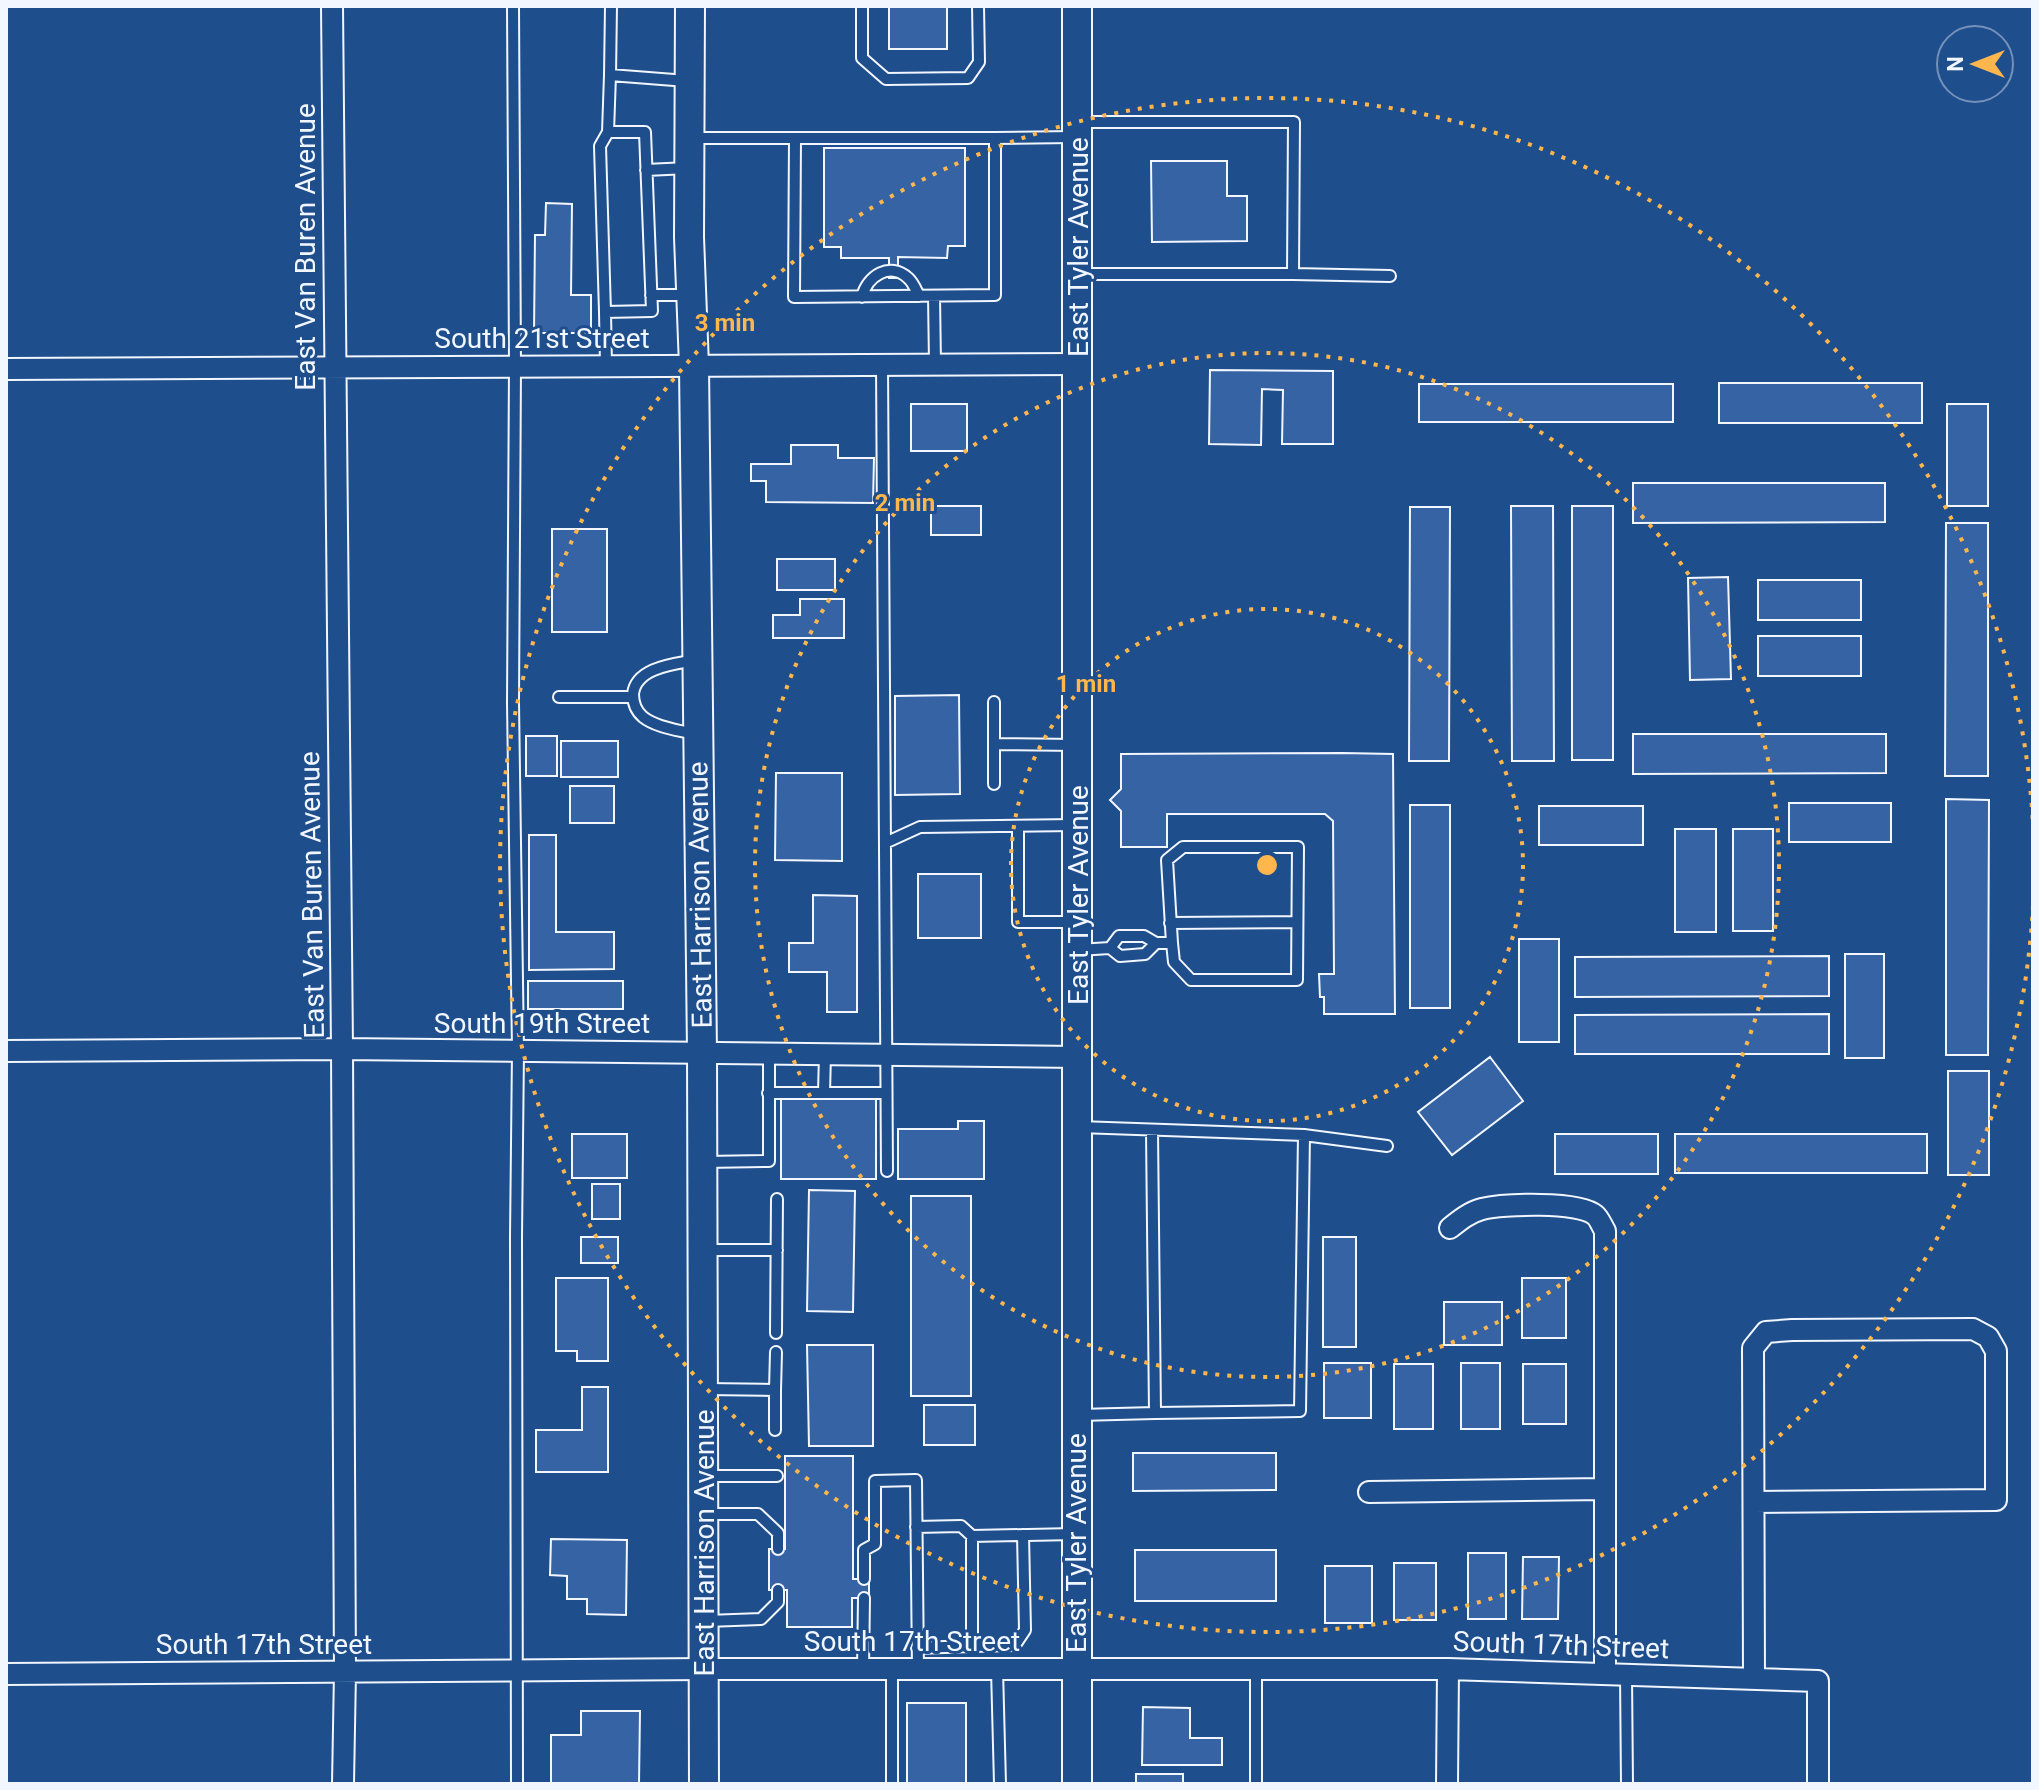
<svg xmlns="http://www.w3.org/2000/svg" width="2039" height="1790" font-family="Roboto,sans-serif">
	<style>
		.building { fill: #3563a3; stroke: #f2f6ff; stroke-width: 2 }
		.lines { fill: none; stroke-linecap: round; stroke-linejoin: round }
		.lane-casing { stroke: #f2f6ff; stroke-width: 14 }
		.street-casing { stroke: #f2f6ff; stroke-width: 24 }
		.secondary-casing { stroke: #f2f6ff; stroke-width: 32 }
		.lane { stroke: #1f4e8c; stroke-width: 10 }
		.street { stroke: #1f4e8c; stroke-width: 20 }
		.secondary { stroke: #1f4e8c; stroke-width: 28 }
		.ring { fill: none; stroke: #ffb74d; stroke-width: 4; stroke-dasharray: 4 8 }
		.labels { text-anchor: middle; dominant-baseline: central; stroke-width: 6; stroke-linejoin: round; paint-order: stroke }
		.street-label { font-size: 28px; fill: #f2f6ff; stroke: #1f4e8c }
		.centre { fill: #ffb74d; stroke: #1f4e8c; stroke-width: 4 }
		.ring-label { font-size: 24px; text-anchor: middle; font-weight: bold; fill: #ffb74d; stroke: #1f4e8c; stroke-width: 6; stroke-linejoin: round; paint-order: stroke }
	</style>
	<rect width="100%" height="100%" fill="#1f4e8c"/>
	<path class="building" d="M889,6H947V49H889Z
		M824,148H965V246H948L947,258L898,257V278H889V258H841V247H824Z
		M1151,161H1227V196H1247V241L1152,242Z
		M546,203L572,204L571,295H591V333H534L535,235H545Z
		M1210,370L1333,371V444H1282L1283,390L1262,389L1261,445L1209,444Z
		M1719,383H1922V423H1719Z
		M1419,384H1673V422H1419Z
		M911,404H967V451H911Z
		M1947,404H1988V506H1947Z
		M791,445H838V458H874L873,503L766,502V481H751V464H791Z
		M1633,483H1885V522L1633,523Z
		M931,506H981V535H931Z
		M1511,506H1553L1554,761H1512Z
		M1572,506H1613V760H1572Z
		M1410,507H1450L1449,761H1409Z
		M1946,523H1988V776H1945Z
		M552,529H607V632H552Z
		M777,559H835V590H777Z
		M1728,577L1731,679L1690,680L1688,578Z
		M1758,580H1861V620H1758Z
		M800,599H844V638H773V615H800Z
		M1758,636H1861V676H1758Z
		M959,695L960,794L895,795V696Z
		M1633,734H1886V773L1633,774Z
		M526,736H557V776H526Z
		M561,741H618V777H561Z
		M1343,753L1393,754L1395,1014H1324V997H1320L1319,974H1334L1333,821L1325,814H1167V847H1121V811L1110,800L1121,789V754Z
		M776,773H842V861L775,860Z
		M570,786H614V823H570Z
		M1946,799L1989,800L1988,1055H1946Z
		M1789,803H1891V842H1789Z
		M1410,805H1450V1008H1410Z
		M1539,806H1643V845H1539Z
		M1675,829H1716V932H1675Z
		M1733,829H1773V931H1733Z
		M529,835H556V932H614V969L529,970Z
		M918,874H981V938H918Z
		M813,895L857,896V1012H827V972H789V943H813Z
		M1519,939H1559V1042H1519Z
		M1845,954H1884V1058H1845Z
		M1829,956V996L1575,997V957Z
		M528,981H623V1009H528Z
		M1829,1014V1054H1575V1015Z
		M1490,1057L1523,1101L1452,1155L1418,1112Z
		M1948,1071H1989V1175H1948Z
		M781,1098H876V1179H781Z
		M958,1121H984V1179H898V1129H958Z
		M572,1134H627V1178H572Z
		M1555,1134H1658V1174H1555Z
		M1675,1134H1927V1173H1675Z
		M592,1184H620V1219H592Z
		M809,1190L855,1191L853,1312L807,1311Z
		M911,1196H971V1396H911Z
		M581,1237H618V1263H581Z
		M1323,1237H1356V1347H1323Z
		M556,1278H608V1361H577V1351H556Z
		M1522,1278H1566V1338H1522Z
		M1444,1302H1502V1345H1444Z
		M807,1345H873V1446H809Z
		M1324,1363H1371V1418H1324Z
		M1461,1363H1500V1429H1461Z
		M1394,1364H1433V1429H1394Z
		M1523,1364H1566V1424H1523Z
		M582,1387H608V1472H536V1430H582Z
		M924,1405H975V1445H924Z
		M1133,1453H1276V1490L1133,1491Z
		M785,1456H853V1579H869V1598H852V1627H787V1590H769V1549H785Z
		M551,1539L627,1540L626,1615L587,1614V1599H567V1576L550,1575Z
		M1135,1550H1276V1601H1135Z
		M1468,1553H1506V1619H1468Z
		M1523,1557H1559L1558,1619H1522Z
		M1394,1563H1436V1620H1394Z
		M1325,1566H1372V1623H1325Z
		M907,1703H966V1784H907Z
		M1143,1707L1190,1708V1738H1222V1765H1142Z
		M581,1711H640L639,1784H551V1735H581Z
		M1136,1774H1183V1784H1136Z"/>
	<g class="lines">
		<g class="lane-casing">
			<path id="lane" d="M513,6L515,366L513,703L518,1051L516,1236L517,1784
				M611,6L610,75L687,81
				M862,6V58L886,79L968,78L979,62L978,6
				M691,138H995V295L794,297L795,139
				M995,138L1073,137
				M646,170L688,168
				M1080,274H1293L1294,122H1080
				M1293,274L1390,276
				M651,295H689
				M934,296L935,364
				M862,297C867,276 890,261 908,278C913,282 916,290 919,296
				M605,312L600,146L608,132L610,75
				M882,365L887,1171
				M606,366L605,312L652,311L645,132H608
				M696,660C675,664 636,667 633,694C633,703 636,711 643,717C657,728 680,730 697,735
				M559,697H633
				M994,702V744
				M994,784V744L1076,745
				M1018,826V922H1076
				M885,843L920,827L1075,825
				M1170,923L1297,922
				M1110,948L1119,936H1144L1156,943H1172L1174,962L1191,980H1297L1298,847H1183L1167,860L1172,943
				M1078,950L1110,948L1120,956L1145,954L1156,943
				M768,1093H886
				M824,1093L825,1054
				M1079,1127L1304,1135L1387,1146
				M705,1162L769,1161V1053
				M703,1250H777
				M776,1333L777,1199
				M706,1389L775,1390V1430
				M775,1390L776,1352
				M1155,1413L1300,1411L1304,1135
				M1079,1415L1155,1413L1152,1131
				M706,1476H777
				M706,1514H758L778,1533V1549
				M916,1527L961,1526L972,1536L1074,1534
				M972,1536V1646L1015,1645L1025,1630L1023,1535
				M864,1579V1550L875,1544V1481L916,1480L918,1670
				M707,1621L761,1619L778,1602V1590
				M917,1648L972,1646
				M863,1669L864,1598
				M892,1669V1784
				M997,1669L1000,1784
				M1256,1669V1784
				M1626,1675L1627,1784"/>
		</g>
		<g class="street-casing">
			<path id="street" d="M332,6L342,1049L345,1672L343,1784
				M6,369L1078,364
				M6,1051L342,1049L1077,1057
				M1450,1228C1460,1220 1470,1212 1482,1209C1503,1204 1579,1201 1595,1215C1599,1218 1602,1226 1605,1231V1674
				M1369,1492L1605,1489
				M1754,1502L1996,1500V1351L1988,1337L1973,1329L1792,1330L1766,1332L1753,1348L1754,1679
				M6,1674L705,1669H1448L1818,1681V1784
				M1447,1784L1448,1669"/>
		</g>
		<g class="secondary-casing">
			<path id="secondary" d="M690,6L689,237L694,366L702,1052L704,1784
				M1077,1784V6"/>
		</g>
		<use href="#lane" class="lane"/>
		<use href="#street" class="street"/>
		<use href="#secondary" class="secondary"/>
	</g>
	<g class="ring">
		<circle cx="1267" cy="865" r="256"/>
		<circle cx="1267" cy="865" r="512"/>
		<path d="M2033 905A767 767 0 1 1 2033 825"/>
	</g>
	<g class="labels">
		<g class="street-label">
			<text transform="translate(305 247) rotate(-90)">East Van Buren Avenue</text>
			<text transform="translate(1078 247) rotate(-90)">East Tyler Avenue</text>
			<text x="542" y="338">South 21st Street</text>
			<text transform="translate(312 895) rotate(-91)">East Van Buren Avenue</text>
			<text transform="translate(700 895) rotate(-91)">East Harrison Avenue</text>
			<text transform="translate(1078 895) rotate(-90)">East Tyler Avenue</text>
			<text x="542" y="1023">South 19th Street</text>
			<text transform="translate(704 1543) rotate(-90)">East Harrison Avenue</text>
			<text transform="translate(1076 1543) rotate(-90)">East Tyler Avenue</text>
			<text x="912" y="1641">South 17th Street</text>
			<text x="264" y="1644">South 17th Street</text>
			<text transform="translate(1561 1645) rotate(2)">South 17th Street</text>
		</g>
	</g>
	<circle cx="1267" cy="865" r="12" class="centre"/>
	<g class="ring-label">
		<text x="725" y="331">3 min</text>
		<text x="905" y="511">2 min</text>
		<text x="1086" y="692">1 min</text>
	</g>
	<rect width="2039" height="1790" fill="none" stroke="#f2f6ff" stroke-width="16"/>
	<g transform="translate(1975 64) rotate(270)"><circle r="38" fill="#1f4e8c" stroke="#7391ba" stroke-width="2"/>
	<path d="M0-6L14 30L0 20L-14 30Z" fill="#ffb74d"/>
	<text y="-12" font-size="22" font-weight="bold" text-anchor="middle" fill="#f2f6ff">N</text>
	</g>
</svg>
